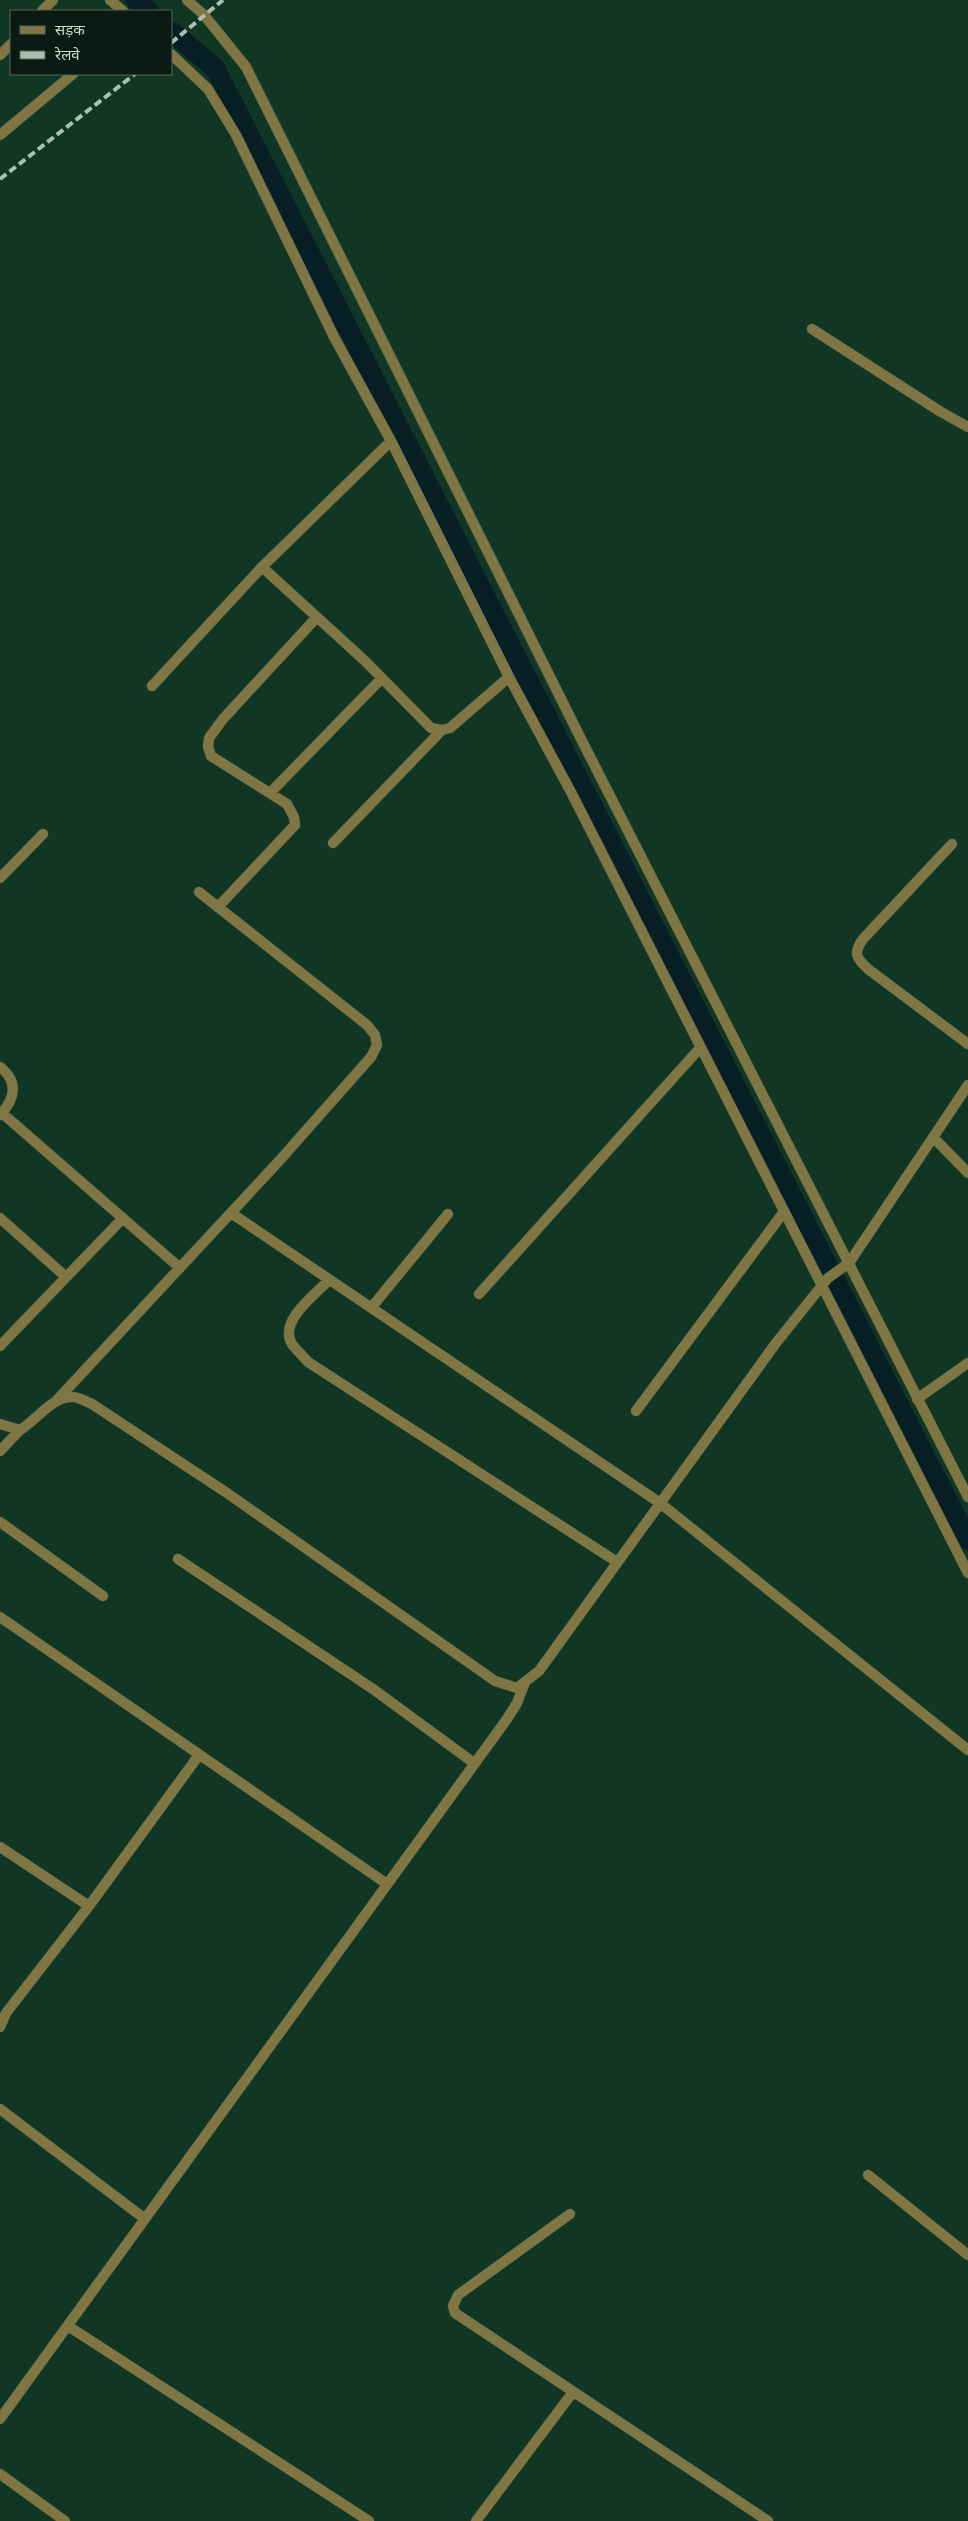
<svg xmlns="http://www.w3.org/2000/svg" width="968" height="2521" font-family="'Open Sans','Noto Sans Devanagari',sans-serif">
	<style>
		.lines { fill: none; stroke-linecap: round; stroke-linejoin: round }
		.canal { stroke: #071e25; stroke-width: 20 }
		.service-casing { stroke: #325443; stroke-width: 11 }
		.minor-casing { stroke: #325443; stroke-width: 11 }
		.tertiary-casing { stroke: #325443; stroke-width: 11 }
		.service { stroke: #807643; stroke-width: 10 }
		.minor { stroke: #807643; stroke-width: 10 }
		.tertiary { stroke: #807643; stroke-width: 10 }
		.rail { stroke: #a9bfb2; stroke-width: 4; stroke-dasharray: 8 4; stroke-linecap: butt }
	</style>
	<rect width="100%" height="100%" fill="#123624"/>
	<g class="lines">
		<path class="canal" d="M136,0L149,11
			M171,31L215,68L968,1540"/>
		<g class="service-casing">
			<path id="service" d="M812,329L941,412L968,427"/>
		</g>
		<g class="minor-casing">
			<path id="minor" d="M110,0L123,11
				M42,11L53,0
				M171,54L208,89L236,135L334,337L391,441L509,677L572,794L968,1573
				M0,55L11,44
				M0,135L73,74
				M262,567L364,660L431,728L442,730L450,728L509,677
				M152,686L262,567L391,441
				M270,793L382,678
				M333,843L442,730
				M952,844L863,939C853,953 856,958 868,969L968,1044
				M0,878L43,834
				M218,907L295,825L294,817L287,804L211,756L208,747L209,738L223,719L317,617
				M0,1067C19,1082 15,1099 0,1115
				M2,1113L180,1268
				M934,1138L968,1173
				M231,1213L660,1503L968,1750
				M0,1218L66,1277
				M329,1280C315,1295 278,1321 292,1344C296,1350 303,1356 308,1362L617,1562
				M479,1294L700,1048
				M371,1308L448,1214
				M0,1346L123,1218
				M917,1399L968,1363
				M57,1400L280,1160L371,1057L377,1045L375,1035L367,1025L199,892
				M636,1411L783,1213
				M0,1424L20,1430C37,1420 52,1396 73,1397C79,1397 86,1402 92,1404L227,1493L495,1681L517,1688L539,1671L776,1343L828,1278L849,1263L968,1085
				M0,1451L20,1430
				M0,1522L103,1596
				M178,1559L373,1689L474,1763
				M0,1617L387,1884
				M0,1847L89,1906
				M0,2027L6,2013L89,1906L199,1755
				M0,2109L145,2219
				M868,2175L968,2255
				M570,2214L458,2295L453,2306L455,2313L768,2521
				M68,2326L369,2521
				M0,2419L507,1719L517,1703L524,1685
				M0,2474L65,2521
				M476,2521L573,2392"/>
		</g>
		<g class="tertiary-casing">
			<path id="tertiary" d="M187,0L204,15L246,67L581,739L968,1497"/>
		</g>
		<use href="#service" class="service"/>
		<use href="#minor" class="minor"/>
		<use href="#tertiary" class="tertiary"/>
		<path class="rail" d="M171,43L223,0
			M0,179L135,74"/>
	</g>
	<rect x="10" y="10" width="162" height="65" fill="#0b1a12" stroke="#56675d"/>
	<rect x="20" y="26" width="25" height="8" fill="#807643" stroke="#56675d"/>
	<text x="55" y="35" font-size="15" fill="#c6dace">सड़क</text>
	<rect x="20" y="51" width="25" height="8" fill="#a9bfb2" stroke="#56675d"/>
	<text x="55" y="60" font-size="15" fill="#c6dace">रेलवे</text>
</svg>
